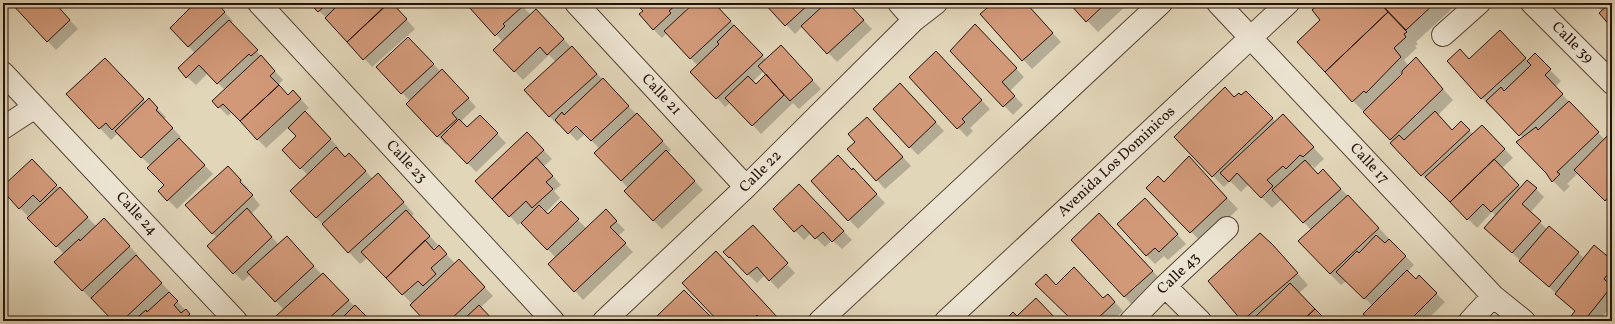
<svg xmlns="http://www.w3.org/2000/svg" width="1615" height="324" font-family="Vollkorn,serif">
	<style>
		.shadow { fill: #0003; fill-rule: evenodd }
		.building { fill: #d29979; stroke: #26130a }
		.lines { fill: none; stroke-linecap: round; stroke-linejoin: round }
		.minor-casing { stroke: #554436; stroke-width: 24 }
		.minor { stroke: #ece4d2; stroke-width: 22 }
		.labels { text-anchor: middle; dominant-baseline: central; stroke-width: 4; stroke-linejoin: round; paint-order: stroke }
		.street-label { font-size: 15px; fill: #26130a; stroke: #ece4d2 }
	</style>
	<rect width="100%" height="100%" fill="#e2d6b9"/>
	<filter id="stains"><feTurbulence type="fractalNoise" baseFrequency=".005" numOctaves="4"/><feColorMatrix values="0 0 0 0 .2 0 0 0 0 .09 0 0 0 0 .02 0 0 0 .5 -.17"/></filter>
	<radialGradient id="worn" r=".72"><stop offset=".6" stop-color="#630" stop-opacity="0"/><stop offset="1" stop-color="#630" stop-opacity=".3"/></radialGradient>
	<path class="shadow" d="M3,3H12L3,12Z
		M12,3H54L78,29L56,50Z
		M197,3H216L233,21L231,23L283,80L278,85L288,96L293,91L309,108L304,112L339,148L337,150L346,158L358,163L373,179L389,186L414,214L411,216L438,245L433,249L434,251L439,247L455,263L467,269L493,296L480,308L493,321H426L412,304L368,257L360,264L291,191L308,175L283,150L297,136L289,127L266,148L232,112L228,116L219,107L225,90L208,73L196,85L187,77L195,53L188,46Z
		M310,3H402L404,5L398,10L415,29L372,67L328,19Z
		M461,3H519L531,15L544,19L671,150L668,153L703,190L662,229L653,220L628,188L596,153L600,149L585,134L577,141L560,123L558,125L549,116L556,62L549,55L523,80L495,50L503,42L470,7L467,9Z
		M637,3H686L683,6L687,11L696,3H714L766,60L789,55L821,89L799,109L793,103L761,134L731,102L725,107L717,98L692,72L698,66L667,33L662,38L653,29L644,11ZM764,71L767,74L756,86L752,82Z
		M765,3H847L872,29L837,62L803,26L795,34Z
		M994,3H1025L1061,42L1032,69L982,14Z
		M1070,3H1129L1098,32Z
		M1321,3H1458L1416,42L1418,44L1415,46L1417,48L1404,60L1409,66L1416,59L1453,100L1438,115L1453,131L1461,123L1473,134H1491L1513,158L1502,168L1521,188L1536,189L1544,197L1530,213L1548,230L1550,228L1585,259L1612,261V305L1599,321H1577L1575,311L1485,228L1496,216L1492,212L1477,228L1432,183L1431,184L1422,175L1392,143L1393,142L1353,101L1322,20Z
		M1594,3H1612V26L1602,11Z
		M984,34L1024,77L1010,91L1023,105L1013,115L952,51Z
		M1508,40L1528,61L1535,55L1561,81L1555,87L1573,106H1572L1605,140L1612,138V207L1578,173L1567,184L1570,186L1564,192L1553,181L1523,138L1492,106L1490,107L1482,98L1469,60Z
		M417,47L441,72L451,79L476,107L460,122L467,129L480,116L506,143L476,172L449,143L446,145L438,136L407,104L410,101L378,67Z
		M944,61L990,109L970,128L973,131L967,137L910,77Z
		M116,70L146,102L149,100L166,117L164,119L181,137L179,139L213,174L177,209L159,191L165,185L151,166L117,134L111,140L68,94Z
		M1246,92L1276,122L1294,126L1324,159L1314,168L1312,165L1310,167L1318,175L1331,179L1359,207L1414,265L1407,272L1416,281L1419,277L1445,302L1426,321H1372L1373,306L1346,281L1341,285L1330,274L1311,230L1282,199L1272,208L1249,184L1241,192L1230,181L1224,187L1213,176L1235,99L1241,97Z
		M909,93L944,131L918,155L910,147Z
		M875,127L911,166L885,189L849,149Z
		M536,142L552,159L544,166L561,185L554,191L560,198L545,213L548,216L561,203L587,229L614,219L625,230L618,236L633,252L583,300L575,291L556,258L522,222L518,225L510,216Z
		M41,169L96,226L112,228L138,255L136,257L170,292L169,293L196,321H114L92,298L91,299L55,262L64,254L3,190V188Z
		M1200,169L1238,209L1202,243L1178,218L1164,184Z
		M852,171L862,178L885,203L858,229L812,181Z
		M236,176L249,189L248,191L260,205L251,214L279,245L295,246L322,275L370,321H282L284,310L251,274L243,281L234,273L217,238L186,205Z
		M808,194L852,240L842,249L832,240L825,247L811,233L804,240L774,209Z
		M1154,208L1186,244L1168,260L1164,256L1155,264L1146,255Z
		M1110,226L1163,282L1135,308L1072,240Z
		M761,235L795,273L778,289L765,275L757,283L725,252Z
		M1284,258L1308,285L1299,293L1326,321H1244L1210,281Z
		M727,264L780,321H720Z
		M1056,286L1103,300L1108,295L1123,311L1112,321H1074Z"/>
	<path class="building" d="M11,3H55L70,20L47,42Z
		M195,3H217L225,12L188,47L170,28Z
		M309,3H328L318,12Z
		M340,3H388L347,42L325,18Z
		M389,3H392L407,19L363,60L347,42Z
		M471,3H520L523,6L503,24L505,26L495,36L468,6Z
		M635,3H678L669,11L671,13L653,30L639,14L643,11Z
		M694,3H714L731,21L690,59L664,31Z
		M764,3H810L785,26Z
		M826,3H848L864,20L827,54L801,26Z
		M993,3H1026L1053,33L1022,61L980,14Z
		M1069,3H1106L1086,22Z
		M1320,3H1380L1388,12L1325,72L1297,42L1320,20L1312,10Z
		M1380,3H1435L1406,30Z
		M1610,3H1612V28L1599,13Z
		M536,9L564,39L547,55L540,47L514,72L493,50Z
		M1388,12L1407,32L1404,34L1406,37L1394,48L1401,57L1366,93L1364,91L1352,102L1325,72Z
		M229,20L258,50L251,56L249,54L217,84L199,65L186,78L178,68Z
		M975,24L1017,68L1002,82L1015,96L1003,107L950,51Z
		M734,25L763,55L716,99L690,72L719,44L717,42Z
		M1500,30L1526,58L1481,99L1447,61L1460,49L1469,59Z
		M408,37L434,64L401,94L376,67Z
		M781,45L813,80L790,101L758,66Z
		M572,46L597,74L549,117L524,90Z
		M936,51L982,100L962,119L965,122L957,129L909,77Z
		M1535,53L1551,69L1545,75L1563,94L1519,136L1486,101L1501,87L1504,91L1531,65L1527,61Z
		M261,55L275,71L270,76L279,85L240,121L223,104L218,108L212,101Z
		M1416,57L1443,89L1390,140L1363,112L1402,74V71Z
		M105,58L144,99L112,130L106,123L99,129L66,94Z
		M442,69L469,98L452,113L457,119L437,137L406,104Z
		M766,74L784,95L752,126L725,98L748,76L756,84Z
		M603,78L629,106L591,141L576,126L568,134L555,120L562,112L564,115Z
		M900,83L936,122L909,148L873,109Z
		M279,85L288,95L293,90L301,99L257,140L240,121Z
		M1225,87L1234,97L1239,93L1241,95L1246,91L1273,118L1212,177L1174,137Z
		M149,98L158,108L156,110L173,128L141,158L115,131Z
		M1569,101L1599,132L1557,172L1560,174L1552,182L1546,173L1516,142L1536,127L1538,130Z
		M305,111L331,139L300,169L282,150L296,136L288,128Z
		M1435,111L1452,130L1461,121L1470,130L1421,176L1390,143L1399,135L1404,140Z
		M637,113L663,141L621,181L594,153Z
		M1283,114L1314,147L1303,157L1300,155L1286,169L1283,166L1267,180L1273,186L1261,198L1237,173L1229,182L1220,173Z
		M480,115L498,133L467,164L441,137L459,119L467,127Z
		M867,117L903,157L876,181L847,149L855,142L848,134Z
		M1482,125L1505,149L1450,202L1425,177Z
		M527,132L544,150L492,199L475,181Z
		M1609,134L1612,137V193L1605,201L1574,170Z
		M179,138L205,165L167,201L158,191L164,185L147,168Z
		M336,147L345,157L349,153L366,171L316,218L290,191Z
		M666,150L695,181L653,221L624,191Z
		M838,155L852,170L853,168L877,194L848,221L811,181Z
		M1189,156L1227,198L1190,233L1146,188L1158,176L1164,182Z
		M536,157L553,176L546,182L553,189L532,208L526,201L509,217L492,199Z
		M32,159L57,185L40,202L33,195L19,209L3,191V186Z
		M1494,159L1519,185L1491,212L1483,204L1467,220L1450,202Z
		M1305,160L1318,174L1323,169L1341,189L1303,223L1272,190Z
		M228,166L241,180L240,182L253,195L212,234L185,205Z
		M378,173L404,202L348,253L322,224Z
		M1527,180L1537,188L1522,204L1541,221L1512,253L1484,228Z
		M799,184L844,231L832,242L823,232L815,239L802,225L794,232L773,209Z
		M60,187L88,217L56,247L27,218Z
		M1348,195L1379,228L1330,274L1298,241Z
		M1145,198L1178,234L1159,252L1155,248L1146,256L1117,224Z
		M561,201L579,219L547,250L521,223L539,205L548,214Z
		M247,208L272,237L233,274L207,246Z
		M606,209L617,221L610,227L626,243L574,292L548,264Z
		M406,210L430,236L386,278L361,252Z
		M1099,213L1153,271L1124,297L1071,240Z
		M104,218L130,246L82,291L54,262L79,239L80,241Z
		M753,225L788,263L769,281L757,267L747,275L730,257L729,258L723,252Z
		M1549,226L1579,252L1549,287L1519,261Z
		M1260,233L1273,245L1298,273L1242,321L1208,281Z
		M1376,235L1385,243L1389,239L1406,256L1364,299L1336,272L1357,251L1359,253Z
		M287,236L314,266L275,302L247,272Z
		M425,240L434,250L439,245L447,254L431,268L436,274L423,286L418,281L402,295L386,278Z
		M1594,245L1612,260V269L1604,279L1612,286L1584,321H1577L1571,316L1575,311L1555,294Z
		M716,251L779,319L776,321H763L757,315L750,321H718L682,283Z
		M136,255L162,283L122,321H113L91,298Z
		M459,259L485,287L449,321H425L410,305Z
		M1074,267L1103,298L1108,294L1115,302L1095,321H1073L1035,284L1046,274L1056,285Z
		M1407,270L1416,279L1419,275L1437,293L1409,321H1371L1363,314Z
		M323,273L349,300L326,321H281L276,316Z
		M1290,283L1315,309L1302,321H1251Z
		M684,290L715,321H662L657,316Z
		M169,292L178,301L174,305L181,313L186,309L190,314L186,318L189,321H133L146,310L147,312Z
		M1036,298L1058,321H1004L1013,312L1017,316Z
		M355,305L371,321H339Z
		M479,305L494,321H462Z
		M1315,309L1327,321H1302Z
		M1612,311V321H1604Z"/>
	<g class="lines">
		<g class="minor-casing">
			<path id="minor" d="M259,3L553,321
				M576,3L746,187
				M899,3L914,20
				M1218,3L1493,296L1524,321
				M1532,3L1612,83
				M1443,35L1479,3
				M3,73L236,321
				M3,128L35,107
				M1165,286L1200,321
				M604,321L746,187L914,20L936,3
				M820,321L1161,3
				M946,321L1288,3
				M1131,321L1165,286L1227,228
				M1470,321L1493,296"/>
		</g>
		<use href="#minor" class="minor"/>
	</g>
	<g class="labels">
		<g class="street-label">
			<text transform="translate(1572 43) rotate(45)">Calle 39</text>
			<text transform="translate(661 95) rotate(47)">Calle 21</text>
			<text transform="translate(406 162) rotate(47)">Calle 23</text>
			<text transform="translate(1117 162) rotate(-43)">Avenida Los Dominicos</text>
			<text transform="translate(1369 164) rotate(47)">Calle 17</text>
			<text transform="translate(761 172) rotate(-45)">Calle 22</text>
			<text transform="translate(136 214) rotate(47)">Calle 24</text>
			<text transform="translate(1179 274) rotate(-44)">Calle 43</text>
		</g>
	</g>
	<rect width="1615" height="324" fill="none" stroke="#e2d6b9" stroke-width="16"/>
	<rect x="4" y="4" width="1607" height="316" fill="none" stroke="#26130a" stroke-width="2"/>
	<rect x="8" y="8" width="1599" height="308" fill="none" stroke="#26130a"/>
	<rect width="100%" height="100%" filter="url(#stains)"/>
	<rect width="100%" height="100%" fill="url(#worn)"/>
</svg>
